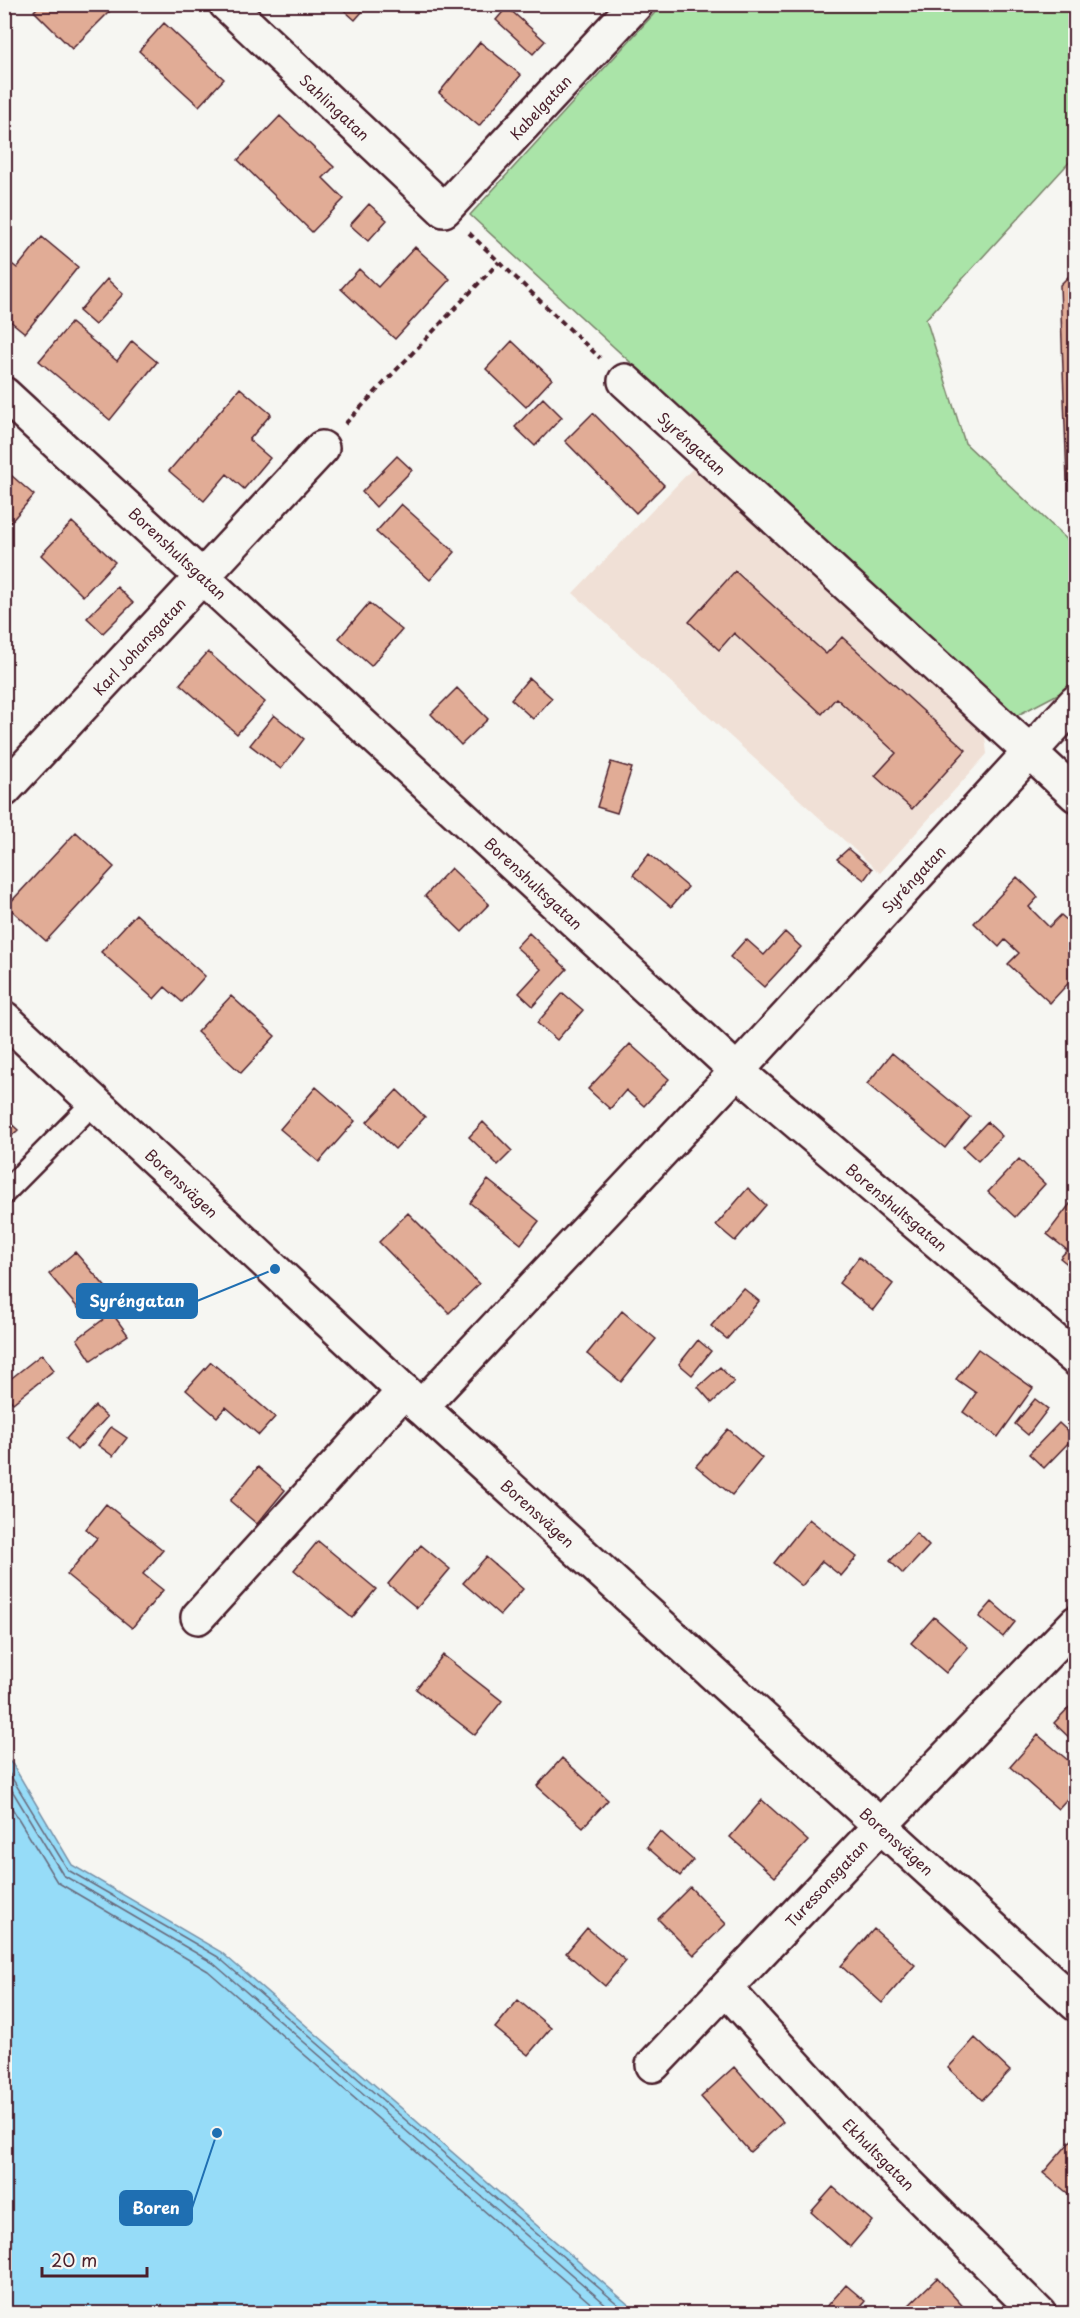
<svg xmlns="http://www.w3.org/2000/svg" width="1080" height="2318" font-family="'Playpen Sans',sans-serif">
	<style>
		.built { fill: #f0e0d6 }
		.green { fill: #aae4a8; stroke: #7a826a; stroke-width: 1.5 }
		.water { fill: #96dcf8; stroke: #7890a6; stroke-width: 1.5 }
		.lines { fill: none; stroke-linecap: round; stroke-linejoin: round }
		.shore { stroke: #686b7d; stroke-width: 1.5 }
		.building { fill: #e1ac96; stroke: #4a1f2b; stroke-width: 1.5 }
		.lane-casing { stroke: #4a1f2b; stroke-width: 26 }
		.street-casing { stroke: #4a1f2b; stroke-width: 38 }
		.secondary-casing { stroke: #4a1f2b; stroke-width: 38 }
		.path { stroke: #4a1f2b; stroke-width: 4; stroke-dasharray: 6 4.5; stroke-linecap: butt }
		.lane { stroke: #f6f6f2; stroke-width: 21 }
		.street { stroke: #f6f6f2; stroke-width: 33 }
		.secondary { stroke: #f6f6f2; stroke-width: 33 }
		.labels { text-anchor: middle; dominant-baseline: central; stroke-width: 5; stroke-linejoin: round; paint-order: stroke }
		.street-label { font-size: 15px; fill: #4a1f2b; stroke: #f6f6f2 }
		.leader { fill: none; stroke: #1f6fb2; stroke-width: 2 }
		.callout-dot { fill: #1f6fb2; stroke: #f6f6f2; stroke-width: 2 }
		.callout { fill: #1f6fb2; stroke: #1f6fb2; stroke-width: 2 }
		.callout-label { font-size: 16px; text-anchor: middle; font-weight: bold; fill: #fff }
	</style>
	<rect width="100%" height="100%" fill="#f6f6f2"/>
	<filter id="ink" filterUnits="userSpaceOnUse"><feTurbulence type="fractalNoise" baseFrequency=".0167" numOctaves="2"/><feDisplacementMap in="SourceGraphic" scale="12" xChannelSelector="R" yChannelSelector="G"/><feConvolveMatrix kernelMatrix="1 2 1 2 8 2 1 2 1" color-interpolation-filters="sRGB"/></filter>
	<g filter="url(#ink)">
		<path class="built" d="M695,466L984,727L987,754L880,873L573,593Z"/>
		<path class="green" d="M662,5H1075V156L926,319L965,443L1075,547V685L1016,716L470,215Z"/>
		<path class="water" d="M5,1757L13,1765L72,1865L221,1952L638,2313H5Z"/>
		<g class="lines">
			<path class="shore" d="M4,1765L68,1870L218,1957L629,2314
				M4,1777L63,1875L213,1963L617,2314
				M4,1795L57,1882L208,1971L603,2314"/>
		</g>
		<path class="building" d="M41,4H117L72,49L34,11Z
			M337,4H369L355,20Z
			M507,7L545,41L533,54L496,20Z
			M164,23L224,79L199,106L139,51Z
			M480,42L521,75L479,126L439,93Z
			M280,116L334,167L323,178L344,199L312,232L238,160Z
			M369,204L387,220L368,241L350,225Z
			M42,237L78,267L25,333L4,316V258L17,268Z
			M415,247L450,279L395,339L341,289L359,269L378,287Z
			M1076,269V481H1067L1060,285Z
			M107,279L123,294L95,325L79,311Z
			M71,323L117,361L132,341L157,362L110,420L39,361Z
			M512,341L552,379L526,407L486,369Z
			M240,388L271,414L249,440L270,458L244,489L227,474L204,501L169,471Z
			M543,398L562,417L535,446L515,427Z
			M593,413L664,485L636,513L565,441Z
			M397,456L412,470L376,507L362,492Z
			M4,469L34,495L4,530Z
			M401,504L455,552L430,580L376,532Z
			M72,522L115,562L83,596L41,555Z
			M735,571L826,654L842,637L966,750L912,809L875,776L896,753L836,698L822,714L734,633L719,650L689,622Z
			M117,587L133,603L103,633L87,618Z
			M369,603L402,630L371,666L339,638Z
			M208,652L265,702L237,734L180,684Z
			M529,678L552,698L533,719L511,699Z
			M457,688L488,719L461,745L431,714Z
			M274,715L304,739L281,769L250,745Z
			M611,762L632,768L617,813L597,807Z
			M76,832L114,867L46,941L7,906Z
			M848,849L872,869L864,880L837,859Z
			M649,854L688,887L671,907L633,875Z
			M451,868L489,904L462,932L425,896Z
			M1017,877L1038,897L1029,907L1049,927L1061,915L1076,928V975L1050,1003L1008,964L1019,953L1005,940L999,947L974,923Z
			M136,914L205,976L182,1002L165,987L154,999L101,952Z
			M785,932L801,947L764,987L730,957L746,939L764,955Z
			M529,933L567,969L533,1006L519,993L541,969L516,947Z
			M563,993L583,1010L557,1040L537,1023Z
			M231,996L275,1036L241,1073L197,1032Z
			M630,1044L669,1079L644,1106L626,1090L610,1109L588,1089Z
			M892,1053L970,1117L945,1148L867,1084Z
			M316,1087L355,1121L319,1162L280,1129Z
			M397,1090L425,1117L395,1149L367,1122Z
			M4,1117L18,1130L4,1143Z
			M483,1122L512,1151L498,1165L469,1137Z
			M987,1122L1002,1136L978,1161L963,1147Z
			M1019,1159L1045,1184L1015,1217L988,1192Z
			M488,1180L539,1221L521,1244L470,1203Z
			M748,1188L766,1205L735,1241L716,1225Z
			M1073,1200L1076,1202V1271L1060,1258L1067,1250L1047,1234Z
			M408,1213L479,1284L449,1313L379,1242Z
			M75,1252L109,1291L83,1314L49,1274Z
			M859,1257L893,1284L873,1310L839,1283Z
			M743,1288L759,1301L727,1339L711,1326Z
			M622,1311L656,1339L621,1382L587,1354Z
			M112,1313L128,1335L91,1360L77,1339Z
			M698,1340L711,1351L692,1375L679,1364Z
			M978,1349L1033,1388L998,1437L963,1412L976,1393L956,1379Z
			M42,1354L54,1370L13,1403L4,1393V1384Z
			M211,1362L275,1417L259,1435L226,1407L217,1417L186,1390Z
			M720,1367L734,1382L712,1403L698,1387Z
			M1035,1399L1048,1409L1028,1435L1015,1424Z
			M95,1406L107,1417L77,1450L66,1439Z
			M1059,1423L1074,1437L1044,1468L1029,1454Z
			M111,1427L127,1438L113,1456L98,1445Z
			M728,1429L762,1458L732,1495L696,1466Z
			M258,1467L285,1490L257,1524L230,1501Z
			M106,1504L163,1550L143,1574L163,1590L132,1628L67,1575L97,1538L86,1529Z
			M809,1519L857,1557L841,1576L822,1561L802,1586L774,1563Z
			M916,1533L929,1546L903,1574L890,1561Z
			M318,1541L376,1589L352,1618L294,1570Z
			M421,1545L450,1569L417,1608L388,1584Z
			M486,1557L523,1589L500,1615L463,1583Z
			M992,1602L1015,1622L1003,1637L979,1617Z
			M934,1617L968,1647L946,1673L911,1643Z
			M443,1655L502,1701L475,1735L416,1689Z
			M1074,1702L1076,1703V1744L1054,1723Z
			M1038,1735L1076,1767V1789L1058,1809L1010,1767Z
			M562,1758L608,1800L583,1827L537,1786Z
			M762,1800L808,1841L775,1877L730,1837Z
			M660,1831L693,1860L680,1876L647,1847Z
			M690,1887L726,1924L694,1955L658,1919Z
			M587,1928L626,1961L605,1986L566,1953Z
			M874,1929L915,1965L882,2003L841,1966Z
			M518,2000L551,2028L528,2055L495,2028Z
			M975,2038L1010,2071L982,2100L948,2068Z
			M734,2067L783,2122L750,2152L701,2097Z
			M1075,2136L1076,2137V2200L1043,2173Z
			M833,2187L872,2221L850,2247L811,2212Z
			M937,2278L970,2314H909L905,2309Z
			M846,2285L865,2301L855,2314H828L824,2310Z"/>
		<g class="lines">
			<g class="lane-casing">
				<path id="lane" d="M4,1193L94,1102"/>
			</g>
			<g class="street-casing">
				<path id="street" d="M226,4L444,210L636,4
					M4,394L737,1071L1076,1359
					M1076,702L1030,752L1076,795
					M4,790L322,448
					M421,1407L737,1071L1030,752L625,381
					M198,1617L404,1391
					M726,1989L854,2130L1039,2314
					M653,2065L880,1826L1076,1623"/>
			</g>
			<g class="secondary-casing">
				<path id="secondary" d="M4,1018L421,1407L1076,2004"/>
			</g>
			<path class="path" d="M469,233L600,358
				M345,424L499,262"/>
			<use href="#lane" class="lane"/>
			<use href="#street" class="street"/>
			<use href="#secondary" class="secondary"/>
		</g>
	</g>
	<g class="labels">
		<g class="street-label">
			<text transform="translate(335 107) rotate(43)">Sahlingatan</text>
			<text transform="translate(540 107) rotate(-47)">Kabelgatan</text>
			<text transform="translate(692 443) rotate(42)">Syréngatan</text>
			<text transform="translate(178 553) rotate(43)">Borenshultsgatan</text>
			<text transform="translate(139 646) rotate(-47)">Karl Johansgatan</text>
			<text transform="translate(913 879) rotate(-47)">Syréngatan</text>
			<text transform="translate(534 883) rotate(43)">Borenshultsgatan</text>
			<text transform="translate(182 1183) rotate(43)">Borensvägen</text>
			<text transform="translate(897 1207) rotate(40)">Borenshultsgatan</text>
			<text transform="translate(538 1513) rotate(42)">Borensvägen</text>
			<text transform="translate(897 1841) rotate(42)">Borensvägen</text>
			<text transform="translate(826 1883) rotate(-47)">Turessonsgatan</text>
			<text transform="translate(879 2154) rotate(45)">Ekhultsgatan</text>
		</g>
	</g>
	<path class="leader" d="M275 1269L197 1301M217 2133L192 2208"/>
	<g class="callout-dot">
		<circle cx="275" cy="1269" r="6"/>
		<circle cx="217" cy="2133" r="6"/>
	</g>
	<g class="callout">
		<rect x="77" y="1284" width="120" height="34" rx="6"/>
		<rect x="120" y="2191" width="72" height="34" rx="6"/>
	</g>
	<g class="callout-label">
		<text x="137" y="1307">Syréngatan</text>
		<text x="156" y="2214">Boren</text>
	</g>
	<rect width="1080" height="2318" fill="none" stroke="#f6f6f2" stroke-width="24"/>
	<rect x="12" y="12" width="1056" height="2294" fill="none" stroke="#4a1f2b" stroke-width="2" filter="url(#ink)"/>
	<path d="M42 2267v9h105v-9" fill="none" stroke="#4a1f2b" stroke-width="3"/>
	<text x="51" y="2267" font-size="18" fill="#4a1f2b" stroke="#f6f6f2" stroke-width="4.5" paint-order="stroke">20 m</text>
</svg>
